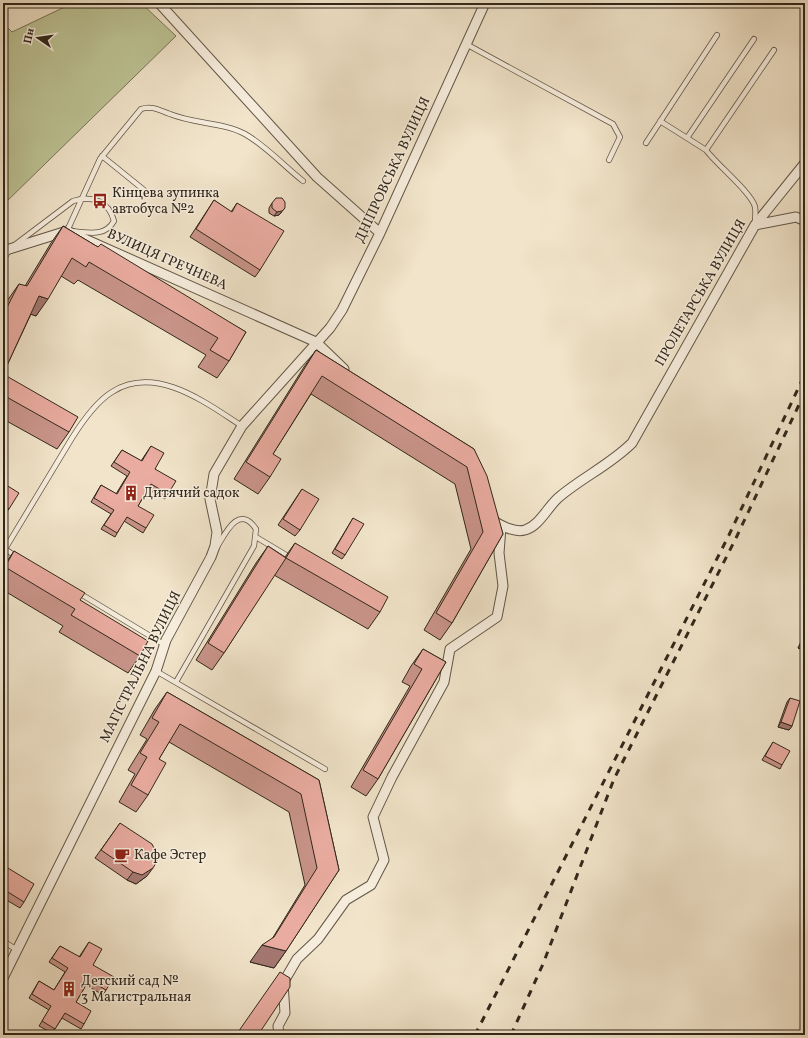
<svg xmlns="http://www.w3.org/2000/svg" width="808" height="1038" font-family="Vollkorn,serif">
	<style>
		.green { fill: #bdc395; stroke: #777558 }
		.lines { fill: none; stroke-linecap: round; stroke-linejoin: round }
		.lane-casing { stroke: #615647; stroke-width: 6 }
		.street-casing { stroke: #615647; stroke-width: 11 }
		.lane { stroke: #f6eddd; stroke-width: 4.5 }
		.street { stroke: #f6eddd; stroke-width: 9 }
		.rail { stroke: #31271b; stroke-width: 3; stroke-dasharray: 7 7; stroke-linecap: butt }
		.wall { fill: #c9948a; stroke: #31271b }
		.shaded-wall { fill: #a47871; stroke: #31271b }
		.building { fill: #eaaca1; stroke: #31271b }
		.labels { text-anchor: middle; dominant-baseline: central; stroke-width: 3; stroke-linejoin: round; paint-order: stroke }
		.street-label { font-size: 14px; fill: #31271b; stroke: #f6eddd }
		.poi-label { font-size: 14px; fill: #31271b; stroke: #f6eddd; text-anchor: start }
	</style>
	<rect width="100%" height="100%" fill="#f1e4ca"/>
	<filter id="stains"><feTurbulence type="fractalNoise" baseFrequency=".005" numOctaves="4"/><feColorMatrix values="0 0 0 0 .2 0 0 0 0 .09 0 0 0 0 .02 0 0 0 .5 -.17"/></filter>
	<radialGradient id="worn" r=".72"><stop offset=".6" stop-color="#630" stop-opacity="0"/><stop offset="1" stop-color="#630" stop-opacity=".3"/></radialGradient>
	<path class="green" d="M73,3H141L176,36L3,205V23L12,32Z"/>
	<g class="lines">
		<g class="lane-casing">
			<path id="lane" d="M466,44L613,124L620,137L609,160
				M660,121L706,150L774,50
				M687,138L754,39
				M646,143L717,35
				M706,150C716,164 752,193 755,207C756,212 755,218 755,223
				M102,156L144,190
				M16,244L73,201C92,195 109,201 114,221C104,239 84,231 67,231L100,159L141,109C152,105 161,111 170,114C194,124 223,122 245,134C266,146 284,166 303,181
				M3,260L9,250
				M256,537L291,558
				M17,557L5,549L72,438C82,422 96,402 112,392C156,364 206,403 242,426
				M79,593L165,645
				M156,671L325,769
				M176,682L254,546L256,529C239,504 226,532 217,547
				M3,941L17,950"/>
		</g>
		<g class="street-casing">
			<path id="street" d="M159,3L317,177L380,233
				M755,225L796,217L805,221
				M3,251L67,231L316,342L344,369
				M491,519C499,525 514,533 525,530C539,526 547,508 558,498C581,478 610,465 632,443L755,225L805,163
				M3,978L156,671L166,640L211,557L215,546L217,532L210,499L214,474L242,426L330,328L342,310L380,233L485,3
				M279,1035L278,1026L285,1013L283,983L297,959L318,939L346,900L371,885L384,860L373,817L392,777L444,682L450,649L497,617L503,586L499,553L501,527"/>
		</g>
		<use href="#lane" class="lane"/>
		<use href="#street" class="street"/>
		<path class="rail" d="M475,1035L729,535L805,374
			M511,1035L543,964L614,779L736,538L805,392"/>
	</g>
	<path class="wall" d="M214,200L231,212L237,203L260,270L255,277L190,237Z
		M272,203L282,212L279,215L274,216L269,213V208Z
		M63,226L98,247L246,332L229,361L217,378L198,367L206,355L78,280L74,284L61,276L36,316L31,314L3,374V309L7,301L19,284L25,286L51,243Z
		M316,350L474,449L503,534L452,623L440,640L424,630L471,549L455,484L311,394L273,454L270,477L258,494L234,479L304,367Z
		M3,374L69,432L57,449L3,419Z
		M151,446L155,469L168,494L165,499L148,489L138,506L146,528L143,533L124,521L115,537L101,529L111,514L91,502L101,485L116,494L127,476L111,466L122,450L141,461Z
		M3,483L9,509L3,517Z
		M302,489L300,530L295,536L278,525Z
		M353,518L345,555L342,559L332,553Z
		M295,543L380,612L368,629L274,575L224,653L212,670L196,660L256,563L268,546L285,557Z
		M14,551L80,600L140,656L128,673L59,632L63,626L3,590V567Z
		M804,634L805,651L798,648L802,639Z
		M423,649L446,662L378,779L366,796L351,787L410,686L402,682L411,666Z
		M167,692L319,780L339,870L286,951L274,968L250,962L272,939L305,885L289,812L169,742L159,759L148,795L136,812L119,802L135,774L128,770L147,739L140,735L155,709Z
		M790,698L792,726L789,730L778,727L787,702Z
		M773,742L782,765L780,769L762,760Z
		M120,823L147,876L136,884L127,880L95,858Z
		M3,865L24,902L20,908L3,898Z
		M89,942L93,965L106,990L103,995L86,985L76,1002L84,1024L81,1029L62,1018L52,1033L39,1026L49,1010L29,998L39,981L54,990L65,972L49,962L60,946L79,957Z"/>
	<path class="shaded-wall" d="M285,208L279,215L274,216L277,212Z
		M39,296L48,299L36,316L27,313Z
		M801,644L805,646V651L798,648Z
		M781,722L792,726L789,730L778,727Z
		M153,868L147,876L136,884L127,880L133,872Z
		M262,945L286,951L274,968L250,962Z"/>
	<path class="building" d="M276,198H282L285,202V208L282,211L277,212L272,208V203Z
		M214,200L232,212L237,203L284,231L260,270L196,229Z
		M63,226L98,247L101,244L246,332L229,361L210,350L218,338L89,262L86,267L72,258L48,299L39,296L3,374V315L19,284L27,286Z
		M316,350L474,449L487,476L503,534L452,623L436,613L483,532L467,467L322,376L273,454L281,459L270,477L246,462Z
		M3,374L78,417L69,432L3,395Z
		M151,446L164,453L155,469L176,481L168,494L151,484L138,506L154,515L146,528L127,517L117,533L104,525L114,510L94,498L101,485L117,494L130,472L114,462L122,450L142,461Z
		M3,483L19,493L9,509L3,505Z
		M302,489L319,499L300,530L283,519Z
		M353,518L364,524L345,555L335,549Z
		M295,543L388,597L380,612L286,558Z
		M268,546L286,558L224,653L208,643Z
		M14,551L85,593L80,600L148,641L140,656L71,615L75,609L5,567Z
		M804,634L805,635V646L801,644Z
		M423,649L446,662L378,779L363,770L422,669L414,664Z
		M167,692L319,780L339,870L286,951L262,945L274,937L317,868L301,794L180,724L159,759L166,763L148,795L131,785L147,757L140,753L159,722L152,718Z
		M790,698L800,701L792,726L781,722Z
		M773,742L790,751L782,765L765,756Z
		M120,823L152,844L159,858L153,868L142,875L133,872L101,850Z
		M3,855L6,856L3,861Z
		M3,865L34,884L24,902L3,889Z
		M89,942L102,949L93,965L114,977L106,990L89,980L76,1002L91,1011L84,1024L65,1013L55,1029L42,1021L51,1006L32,994L39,981L54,990L68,968L52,958L60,946L80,957Z
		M280,972L290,978V987L258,1035H236Z"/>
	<defs>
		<g id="bus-bare" transform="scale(1.2)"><path d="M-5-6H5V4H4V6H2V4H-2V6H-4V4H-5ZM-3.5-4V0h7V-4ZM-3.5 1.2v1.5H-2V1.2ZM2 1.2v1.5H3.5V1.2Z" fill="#8f2418" stroke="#f6eddd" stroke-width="2.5" paint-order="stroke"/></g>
		<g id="building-bare" transform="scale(1.2)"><path d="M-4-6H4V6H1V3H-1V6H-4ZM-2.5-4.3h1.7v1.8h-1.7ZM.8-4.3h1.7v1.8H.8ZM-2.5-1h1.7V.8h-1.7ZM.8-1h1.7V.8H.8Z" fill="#8f2418" stroke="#f6eddd" stroke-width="2.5" paint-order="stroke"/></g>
		<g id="cafe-bare" transform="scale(1.2)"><path d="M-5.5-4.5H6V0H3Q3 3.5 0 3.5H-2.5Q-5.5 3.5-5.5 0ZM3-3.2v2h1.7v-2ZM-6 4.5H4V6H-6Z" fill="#8f2418" stroke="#f6eddd" stroke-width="2.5" paint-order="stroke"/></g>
	</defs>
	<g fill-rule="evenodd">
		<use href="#bus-bare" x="100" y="201"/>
		<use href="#building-bare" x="131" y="493"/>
		<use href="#cafe-bare" x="122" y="855"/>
		<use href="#building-bare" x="69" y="989"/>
	</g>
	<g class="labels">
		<g class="street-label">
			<text transform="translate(393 170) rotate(-65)">ДНІПРОВСЬКА ВУЛИЦЯ</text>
			<text transform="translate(167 260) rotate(24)">ВУЛИЦЯ ГРЕЧНЕВА</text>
			<text transform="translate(701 293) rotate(-60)">ПРОЛЕТАРСЬКА ВУЛИЦЯ</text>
			<text transform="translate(141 667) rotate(-64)">МАГІСТРАЛЬНА ВУЛИЦЯ</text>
		</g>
		<g class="poi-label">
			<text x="112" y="193">Кінцева зупинка<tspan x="112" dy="16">автобуса №2</tspan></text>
			<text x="143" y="493">Дитячий садок</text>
			<text x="134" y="855">Кафе Эстер</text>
			<text x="81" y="981">Детский сад №<tspan x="81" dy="16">3 Магистральная</tspan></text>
		</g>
	</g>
	<rect width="808" height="1038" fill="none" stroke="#f1e4ca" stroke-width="16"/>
	<rect x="4" y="4" width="800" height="1030" fill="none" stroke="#31271b" stroke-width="2"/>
	<rect x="8" y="8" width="792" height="1022" fill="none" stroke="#31271b"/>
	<g transform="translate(38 38) rotate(283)" stroke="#f6eddd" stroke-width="3" paint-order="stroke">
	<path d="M0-3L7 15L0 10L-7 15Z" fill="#31271b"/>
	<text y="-6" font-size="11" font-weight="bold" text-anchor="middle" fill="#31271b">Пн</text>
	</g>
	<rect width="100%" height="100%" filter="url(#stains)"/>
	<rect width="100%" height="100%" fill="url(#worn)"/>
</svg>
